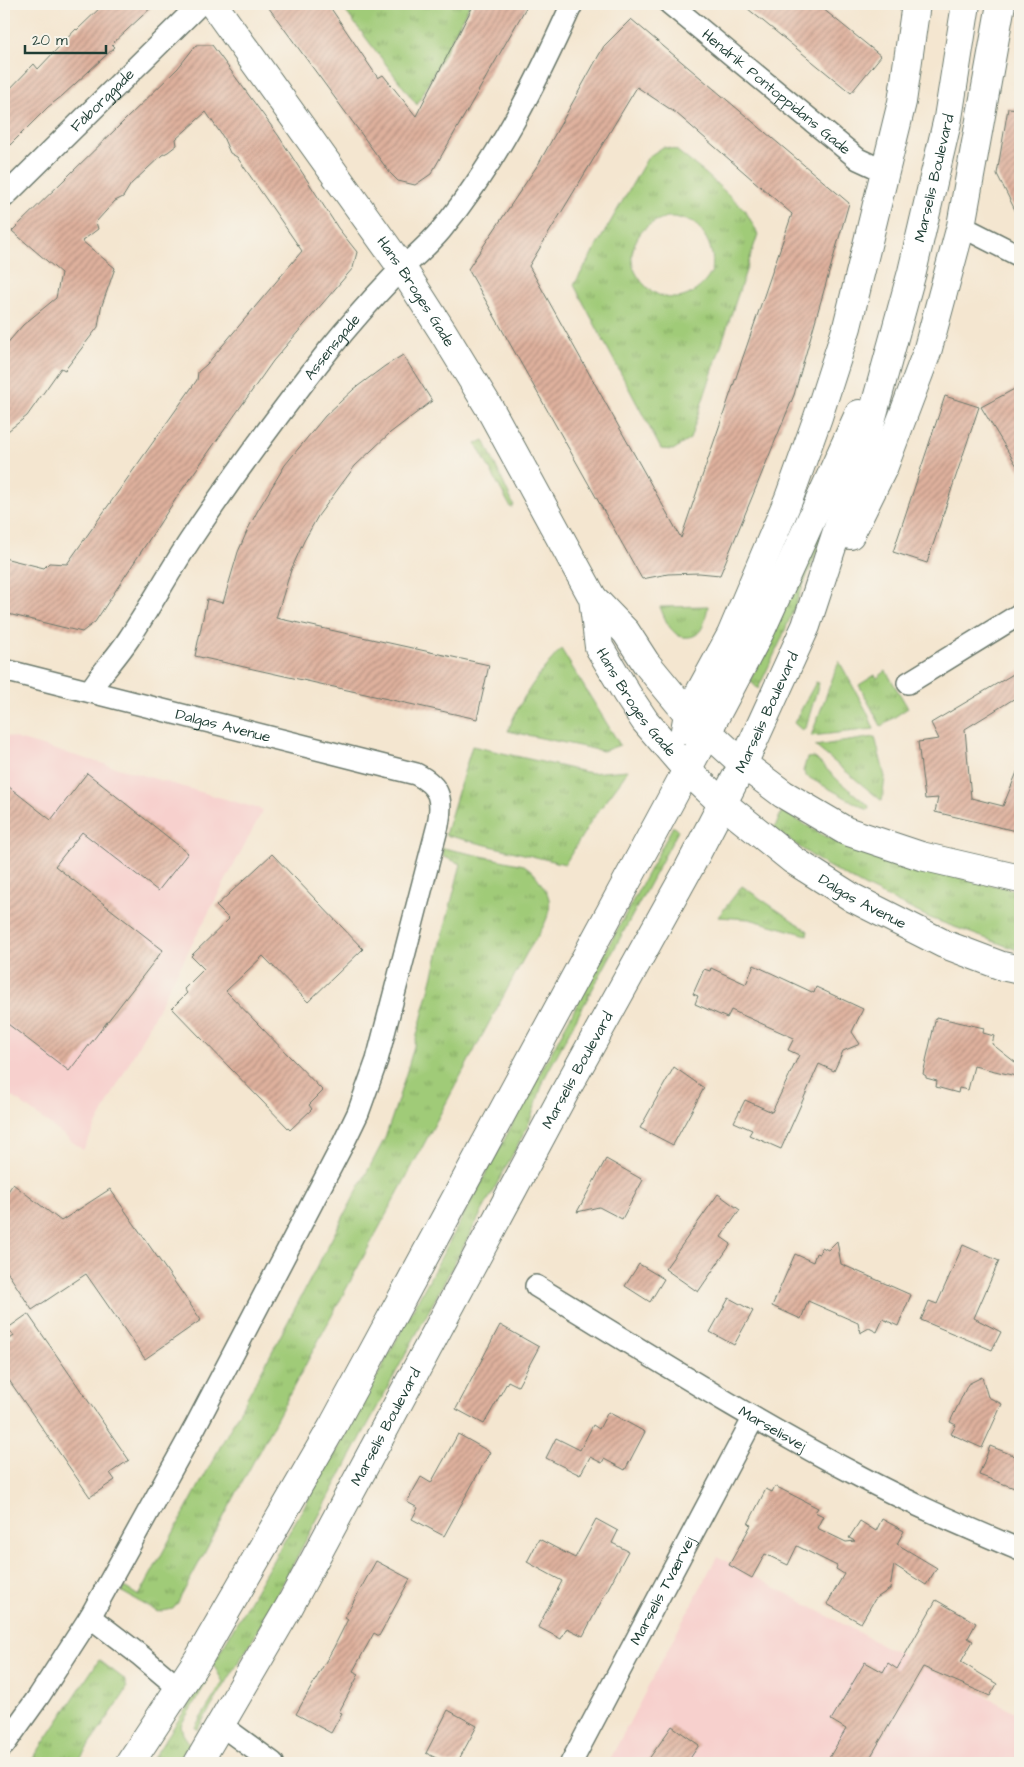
<svg xmlns="http://www.w3.org/2000/svg" width="1024" height="1767" font-family="'Architects Daughter',sans-serif">
	<style>
		.built { fill: #f7d0cd }
		.grass { fill: url(#grass-tufts); stroke: #608456; fill-rule: evenodd }
		.building { fill: url(#building-hatch); fill-rule: evenodd }
		.lines { fill: none; stroke-linecap: round; stroke-linejoin: round }
		.street-casing { stroke: #6a786b; stroke-width: 24 }
		.secondary-casing { stroke: #6a786b; stroke-width: 30 }
		.street { stroke: #fff; stroke-width: 21 }
		.secondary { stroke: #fff; stroke-width: 28 }
		.labels { text-anchor: middle; dominant-baseline: central; stroke-width: 4.5; stroke-linejoin: round; paint-order: stroke }
		.street-label { font-size: 15px; fill: #1f3d34; stroke: #f7f3e8 }
	</style>
	<defs>
		<pattern id="grass-tufts" width="24" height="20" patternUnits="userSpaceOnUse" patternTransform="scale(1.25)"><rect width="24" height="20" fill="#a0cb78"/><path d="M3 7l-1-3M5 7V3M7 7l1-3M15 17l-1-3M17 17v-4M19 17l1-3" fill="none" stroke="#82a663"/></pattern>
		<pattern id="building-hatch" width="6" height="6" patternUnits="userSpaceOnUse" patternTransform="scale(1.25)"><rect width="6" height="6" fill="#dfb19d"/><path d="M-1 1l2-2M0 6l6-6M5 7l2-2" fill="none" stroke="#b49181"/></pattern>
	</defs>
	<rect width="100%" height="100%" fill="#f7f3e8"/>
	<filter id="ink" filterUnits="userSpaceOnUse"><feTurbulence type="fractalNoise" baseFrequency=".02" numOctaves="2"/><feDisplacementMap in="SourceGraphic" scale="10" xChannelSelector="R" yChannelSelector="G"/><feConvolveMatrix kernelMatrix="1 2 1 2 8 2 1 2 1" color-interpolation-filters="sRGB"/></filter>
	<filter id="wash" filterUnits="userSpaceOnUse"><feTurbulence type="fractalNoise" baseFrequency=".0096" numOctaves="4" result="noise"/><feDisplacementMap in="SourceGraphic" scale="20" xChannelSelector="R" yChannelSelector="G"/><feGaussianBlur stdDeviation="1.12" result="paint"/><feColorMatrix in="noise" values="0 0 0 0 0 0 0 0 0 0 0 0 0 0 0 0 0 1.4 0 .05"/><feComposite in="paint" operator="in"/></filter>
	<g filter="url(#wash)">
		<rect width="100%" height="100%" fill="#f4e6d0"/>
		<path class="built" d="M4,735L263,810L83,1150L4,1090Z
			M717,1556L878,1643L970,1687L1020,1715V1763H608Z"/>
		<path class="grass" d="M340,4H470L417,105Z
			M663,147L676,150L706,174L745,210L758,234L690,439L673,450L661,449L574,285L648,157ZM667,217H675L694,222C701,230 709,240 711,251C713,256 713,265 712,270C707,284 689,299 674,298C659,298 647,290 639,278C633,269 630,260 633,249C638,231 649,222 667,217Z
			M484,440L514,506L511,508L476,444Z
			M822,525L827,527L781,640L758,689L750,681Z
			M708,606C705,621 703,639 684,637C680,637 677,635 674,632C667,626 664,616 660,607Z
			M561,649L620,745L603,751L508,731C520,699 538,674 561,649Z
			M839,661L867,712L874,729L811,736Z
			M886,671L908,708L881,726L859,685L875,675L877,678Z
			M816,682L819,683L806,727L802,730L794,723Z
			M875,737L885,777L882,801L815,746Z
			M472,746L590,773L628,770L623,778L591,821L565,864L445,835Z
			M814,757L841,783L869,806L868,810L806,776L803,771L807,758Z
			M782,811L821,834L854,850L906,866L1020,891V951L930,918L866,887L822,863L774,829Z
			M673,826L678,831L545,1077L530,1121L522,1137L253,1639L197,1730L195,1727L223,1682L213,1664L346,1434Z
			M443,848L524,865C533,871 537,876 542,885C545,889 548,894 549,899C553,919 534,940 525,956L177,1604L173,1609L158,1612L122,1592L124,1587L139,1596L274,1348L385,1138C417,1049 437,955 461,864L442,856Z
			M742,886L808,931L807,935L749,919L718,917Z
			M99,1660L124,1679L127,1688L124,1694L77,1763H30Z
			M206,1678L208,1680L181,1725L183,1734L190,1744L176,1763H150Z"/>
		<g id="blocks">
			<path class="building" d="M104,4H155L112,44L115,47L62,96L48,107L4,151V95L34,64L38,69L76,29L77,30Z
				M266,4H328L378,78L383,75L416,116L474,4H528L431,174L415,185L398,181L390,173Z
				M742,4H817L881,56L851,93Z
				M631,19L849,203L794,395L720,575L699,573L668,574L642,579L468,269L539,163L604,46ZM637,87L676,113L792,214L681,538L529,266Z
				M196,45H212L278,135L338,228L357,252L353,268L273,361L179,494L95,622L82,632L4,613V558L44,568L49,563L67,564L197,380L198,372L207,364L302,251L237,157L230,153L223,137L206,112L176,139L177,145L168,152L162,155L131,184L123,197L115,201L96,222L98,229L82,241L115,268L101,308L98,327L65,370L61,368L27,416L4,434V347L23,325L56,298L61,273L12,231L178,68Z
				M1008,108L1020,109V220L997,174Z
				M403,355L432,401L390,433L355,466L318,516L304,541L291,570L276,618L489,665L477,719L195,656L207,599L223,603L238,552L248,529L258,510L285,465L325,416L354,389L385,366Z
				M1020,386V471L981,407Z
				M945,396L979,407L927,563L893,552Z
				M1020,670V695L965,729L971,798L1003,806L1020,765V832L935,812L938,798L925,799L918,742L939,739L931,723Z
				M87,773L188,853L158,891L82,832L55,866L163,950L69,1071L4,1021V783L51,820Z
				M272,854L363,949L308,1002L263,956L226,991L323,1091L309,1105L312,1109L290,1130L172,1008L187,993L184,989L204,969L191,956L229,919L216,906Z
				M754,965L814,993L816,987L863,1009L852,1032L860,1044L843,1051L834,1071L819,1064L781,1149L749,1135L752,1130L734,1122L745,1100L772,1112L799,1055L788,1050L794,1038L731,1010L727,1018L695,1004L698,996L693,994L704,969L710,971L711,968L746,984Z
				M936,1017L984,1028L983,1033L994,1036L992,1044L1020,1066V1077L974,1066L968,1090L959,1088L958,1093L936,1087L937,1081L926,1078V1076L923,1074Z
				M674,1067L704,1088L673,1145L640,1128Z
				M606,1159L643,1180L622,1219L599,1207L577,1212Z
				M13,1184L61,1221L110,1189L201,1320L145,1359L86,1274L32,1310L4,1267V1197Z
				M718,1194L740,1210L721,1237L731,1244L698,1292L665,1269Z
				M837,1241L841,1264L911,1295L898,1326L883,1319L877,1332L869,1328L860,1333L858,1323L808,1301L801,1319L772,1306L795,1254L813,1262L816,1253L819,1254L822,1247L828,1250Z
				M963,1245L999,1261L974,1318L1001,1332L992,1350L921,1320L929,1301L937,1304Z
				M639,1264L664,1279L650,1302L625,1286Z
				M729,1298L753,1311L734,1345L710,1332Z
				M28,1314L129,1460L110,1473L115,1480L90,1497L4,1373V1343L14,1336L8,1328Z
				M500,1325L539,1347L518,1386L508,1381L484,1424L456,1409Z
				M982,1377L988,1397L1002,1404L982,1448L951,1434L956,1425L950,1422L968,1384Z
				M608,1412L645,1432L625,1470L604,1459L602,1463L590,1457L580,1475L546,1458L556,1438L580,1450L593,1425L599,1429Z
				M458,1434L490,1452L444,1536L412,1519L418,1508L407,1502L421,1477L431,1483Z
				M990,1446L1020,1458V1490L979,1475Z
				M775,1486L818,1508L815,1512L823,1516L817,1528L846,1542L855,1541L849,1538L860,1521L876,1531L882,1519L904,1531L897,1544L937,1568L926,1585L894,1565L890,1589L875,1599L861,1623L827,1604L844,1574L836,1569L837,1566L797,1546L788,1565L765,1554L752,1578L729,1565L751,1525L748,1524L766,1489L772,1492Z
				M596,1519L618,1531L612,1543L628,1551L583,1636L567,1628L561,1639L538,1627L562,1581L527,1562L539,1539L575,1558Z
				M376,1561L410,1579L379,1636L374,1633L353,1671L359,1674L339,1712L342,1713L331,1733L296,1714L334,1647L348,1619L345,1617Z
				M936,1600L976,1623L968,1638L973,1641L961,1662L997,1684L990,1696L923,1667L867,1763H826L846,1729L831,1720L865,1662L883,1672L888,1663L897,1669Z
				M448,1710L477,1726L457,1763H446L426,1753Z
				M672,1726L699,1745L687,1763H646Z"/>
		</g>
	</g>
	<g filter="url(#ink)">
		<use href="#blocks" fill-opacity="0" stroke="#6a786b" stroke-width="1"/>
		<g class="lines">
			<g class="street-casing">
				<g id="street">
					<path id="s1" d="M670,4L858,159L886,172"/>
					<path id="s2" d="M4,197L200,4"/>
					<path d="M961,226L1020,256"/>
					<path id="s3" d="M4,670L416,774C440,786 443,799 438,825L377,1060L358,1113L344,1142L195,1427L90,1617L39,1696L4,1745"/>
					<path d="M908,683L1020,614"/>
					<path id="s4" d="M90,691C101,673 116,658 128,640C151,606 170,570 193,536C235,473 281,411 328,351C349,325 372,299 395,275C410,260 427,247 441,230C497,162 536,84 572,4"/>
					<path id="s5" d="M536,1286C643,1351 748,1418 859,1476C911,1504 966,1527 1020,1550"/>
					<path d="M90,1617L141,1656L180,1689"/>
					<path d="M221,1725L273,1763"/>
					<path id="s6" d="M571,1763L753,1419"/>
				</g>
			</g>
			<g class="secondary-casing">
				<g id="secondary">
					<path id="s7" d="M213,4L402,268L443,332L490,409L593,598L626,632L646,663L688,714L743,764L783,794L846,831L921,856L1020,879"/>
					<path d="M850,535L884,466L927,352L961,226L1001,4"/>
					<path id="s8" d="M593,598L599,647L627,694L645,721L687,770L722,803L793,860L853,898L944,944L1002,966L1020,970"/>
					<path d="M685,730L688,714L731,635L789,498L818,417L847,327L902,102L916,4"/>
					<path d="M130,1763L199,1658L334,1424L687,770L762,628L859,414"/>
					<path id="s9" d="M198,1763L289,1607L566,1090L689,868L743,764L806,626L860,461L912,272L948,118L966,4"/>
				</g>
			</g>
			<use href="#street" class="street"/>
			<use href="#secondary" class="secondary"/>
		</g>
	</g>
	<g class="labels">
		<g class="street-label">
			<text stroke="none"><textPath href="#s1" startOffset="138">Hendrik Pontoppidans Gade</textPath></text>
			<text stroke="none"><textPath href="#s2" startOffset="138">Fåborggade</textPath></text>
			<text stroke="none"><textPath href="#s9" startOffset="1756">Marselis Boulevard</textPath></text>
			<text stroke="none"><textPath href="#s7" startOffset="352">Hans Broges Gade</textPath></text>
			<text stroke="none"><textPath href="#s4" startOffset="421">Assensgade</textPath></text>
			<text stroke="none"><textPath href="#s8" startOffset="116">Hans Broges Gade</textPath></text>
			<text stroke="none"><textPath href="#s9" startOffset="1195">Marselis Boulevard</textPath></text>
			<text stroke="none"><textPath href="#s3" startOffset="226">Dalgas Avenue</textPath></text>
			<text stroke="none"><textPath href="#s8" startOffset="421">Dalgas Avenue</textPath></text>
			<text stroke="none"><textPath href="#s9" startOffset="790">Marselis Boulevard</textPath></text>
			<text stroke="none"><textPath href="#s9" startOffset="385">Marselis Boulevard</textPath></text>
			<text stroke="none"><textPath href="#s5" startOffset="276">Marselisvej</textPath></text>
			<text stroke="none"><textPath href="#s6" startOffset="195">Marselis Tværvej</textPath></text>
		</g>
	</g>
	<rect width="1024" height="1767" fill="none" stroke="#f7f3e8" stroke-width="20"/>
	<path d="M25 45v8h81v-8" fill="none" stroke="#1f3d34" stroke-width="2.5"/>
	<text x="32" y="45" font-size="15" fill="#1f3d34" stroke="#f7f3e8" stroke-width="4" paint-order="stroke">20 m</text>
</svg>
